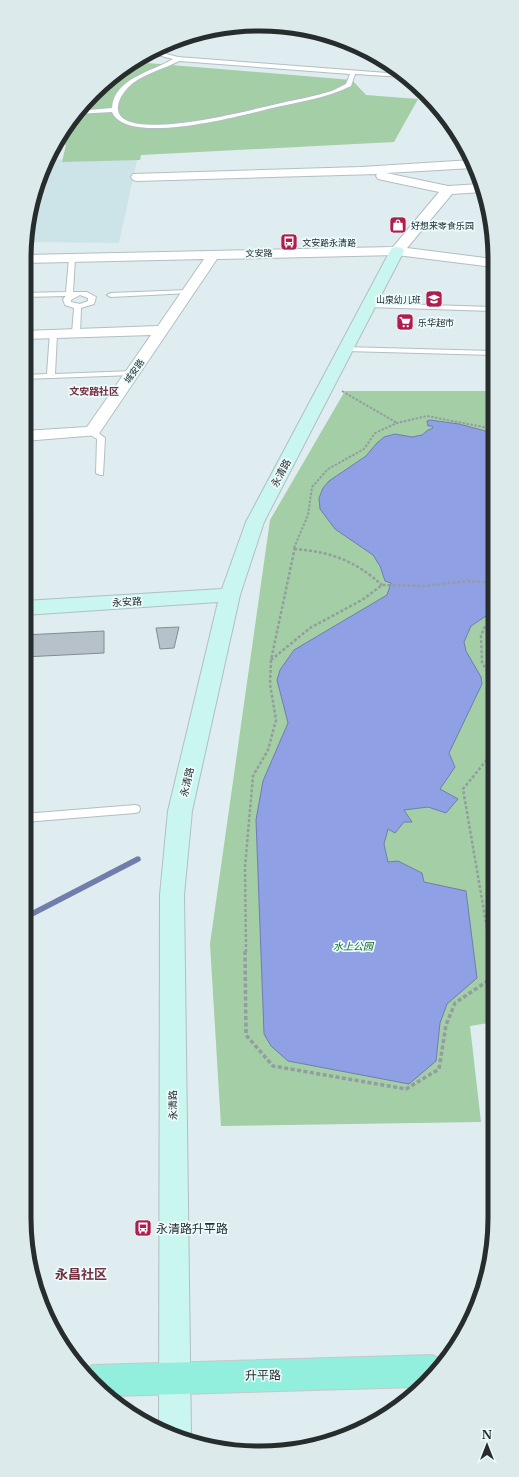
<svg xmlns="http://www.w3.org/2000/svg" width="519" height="1477" font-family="'Libre Baskerville','Noto Sans SC',serif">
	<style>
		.built { fill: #cce4e8 }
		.green { fill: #a4cea6 }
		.water { fill: #90a0e4; stroke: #707dad }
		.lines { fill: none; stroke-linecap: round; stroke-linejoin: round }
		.stream { stroke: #707dad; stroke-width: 5.5 }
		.building { fill: #b7c1c9; stroke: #828c94 }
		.lane-casing { stroke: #b1bfc2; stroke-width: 2 }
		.street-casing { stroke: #b1bfc2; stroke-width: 2 }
		.secondary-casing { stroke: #b1bfc2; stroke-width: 2 }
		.primary-casing { stroke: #c7c8c8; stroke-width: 2 }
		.path-far2 { stroke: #939d9f; stroke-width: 2; stroke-dasharray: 2.5 1.5; stroke-linecap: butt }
		.path-far1 { stroke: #939d9f; stroke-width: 2.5; stroke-dasharray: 3 2; stroke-linecap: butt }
		.path { stroke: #939d9f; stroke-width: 3.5; stroke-dasharray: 4 2.5; stroke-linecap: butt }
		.lane { fill: #fff; fill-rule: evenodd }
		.street { fill: #fff; fill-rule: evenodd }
		.secondary { fill: #c9f6ee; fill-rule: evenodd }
		.primary { fill: #92eedd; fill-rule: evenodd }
		.labels { text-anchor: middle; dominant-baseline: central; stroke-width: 3.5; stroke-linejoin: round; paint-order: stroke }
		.far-poi-label { font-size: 9px; fill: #272c2d; stroke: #ecfbfd; text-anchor: start }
		.far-street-label { font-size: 9px; fill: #272c2d; stroke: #ecfbfd }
		.far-quarter-label { font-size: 10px; font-weight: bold; fill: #752f3e; stroke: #ecfbfd }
		.street-label { font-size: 10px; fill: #272c2d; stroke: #ecfbfd }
		.park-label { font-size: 10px; font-style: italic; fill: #116a24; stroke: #ecfbfd }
		.near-poi-label { font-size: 12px; fill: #272c2d; stroke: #ecfbfd; text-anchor: start }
		.near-street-label { font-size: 12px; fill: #272c2d; stroke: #ecfbfd }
		.near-neighbourhood-label { font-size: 13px; font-weight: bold; fill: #752f3e; stroke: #ecfbfd }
		.rim { fill: none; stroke: #272c2d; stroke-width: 5 }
	</style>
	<rect width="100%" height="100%" fill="#dfedf0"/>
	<path class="built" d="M138,156L119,243L26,242L32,199L51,160Z"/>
	<path class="green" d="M135,62L352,80L366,95L418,99L394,142L141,155L140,160L62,162L66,145L59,144L73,116Z
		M345,391H493L495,1022L470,1026L481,1122L221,1126L210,944L270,520Z"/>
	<path class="water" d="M430,420L459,424L493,433L494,548L490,552V560L494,564V605L486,616L471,626L464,642L466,651L481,677L482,684L449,753L455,767L440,789L458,799L446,813L428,807L404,810L412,822H404L395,833L388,829L384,844L388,862L398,861L422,873L424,882L466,891L477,978L447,1004L440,1023L436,1061L409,1084L288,1061L271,1046L264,1034L256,820L263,781L288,723L277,680L280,670L294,650L387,595L391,583L385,581L380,566L373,555L335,529L320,509L319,498L323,488L329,481L366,456L376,444L384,437L395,434L412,437L422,435L428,430L433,428L432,426H428L427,421Z"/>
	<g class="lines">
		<path class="stream" d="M24,918L138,859"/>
	</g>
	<path class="building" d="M179,627L174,648L160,649L156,628Z
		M104,631V653L24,657V635Z"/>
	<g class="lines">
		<g class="lane-casing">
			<path id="lane" d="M155,51L178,57L400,74L404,77L355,74L351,86C326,98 299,102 272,108C243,115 127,147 112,112L75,114L78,111L112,108C114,78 152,72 173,59L150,53ZM179,61L350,74L346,84L332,91C313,97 293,100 273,105C253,109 113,147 118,106C119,97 126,89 133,83C146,73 164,69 179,61Z
				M72,256L75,258L73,292H87L96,297L94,304L81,308L80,333L76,335L72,333L74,308L65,305L63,299L66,296L24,297V293L66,292L69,258ZM80,295L88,298V301L80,304L71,302V300Z
				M188,290L192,292L190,293L111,297L107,295L111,293Z
				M366,303L493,307V311L369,307H366Z
				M50,332H53L57,334L55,374L133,371L137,373L133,375L24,379V375L47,374Z
				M343,347L493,351V355L346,351L342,349Z
				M89,430H95L105,438L103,475H100L96,473L97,439L89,434Z
				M135,805L139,806L140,809L139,812L135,813L24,822V814Z"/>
		</g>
		<g class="street-casing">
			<path id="street" d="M472,160L474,167L473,168L386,173L448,186L480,184L482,192L452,194L407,248L493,259V267L397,255L217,259L98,435L24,441V431L87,427L151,335L24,339V331L158,326L204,259L24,263L25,255L393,247L439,192L378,179L376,176L377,174L137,181L133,180L131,177L133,174L361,167Z"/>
		</g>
		<g class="secondary-casing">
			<path id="secondary" d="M397,247L402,248L404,251L264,522L240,595L192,811L184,895L191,1435L189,1439L159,1430L160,895L168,811L218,602L24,615V601L222,589L246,522L390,251L392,248Z"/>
		</g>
		<g class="primary-casing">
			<path id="primary" d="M432,1355L443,1360L417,1387L113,1396L81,1371L93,1365Z"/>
		</g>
		<path class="path-far2" d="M342,391L397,423
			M294,548L308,515L312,487L328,469L364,449L375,433L397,423L427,416L493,429"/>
		<path class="path-far1" d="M294,549C331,552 354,560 382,585
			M494,621L484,628L481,636L482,662L488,673L494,679
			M271,660L310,628L362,600L382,585L425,586L467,581L494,583
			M246,952L245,867L253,776L268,750L276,720L270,684L271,660L295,547
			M491,952L463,789L494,751"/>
		<path class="path" d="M245,951L246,1035L273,1066L406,1089L439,1069L446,1025L455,1003L489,980L492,960L490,951"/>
		<use href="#lane" class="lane"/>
		<use href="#street" class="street"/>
		<use href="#secondary" class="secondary"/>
		<use href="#primary" class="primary"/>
	</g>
	<defs>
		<g id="shop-square" transform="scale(0.9)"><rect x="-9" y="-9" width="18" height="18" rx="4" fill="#af1d4d" stroke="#ecfbfd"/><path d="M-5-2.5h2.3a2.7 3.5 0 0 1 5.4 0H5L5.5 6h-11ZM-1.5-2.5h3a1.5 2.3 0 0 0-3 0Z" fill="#fff"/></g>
		<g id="bus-square" transform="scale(0.9)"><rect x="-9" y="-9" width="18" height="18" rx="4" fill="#af1d4d" stroke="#ecfbfd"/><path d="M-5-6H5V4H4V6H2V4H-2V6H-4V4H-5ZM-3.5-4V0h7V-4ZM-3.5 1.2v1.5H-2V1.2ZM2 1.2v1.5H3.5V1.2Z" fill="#fff"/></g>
		<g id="school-square" transform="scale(0.9)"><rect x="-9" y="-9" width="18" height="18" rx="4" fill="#af1d4d" stroke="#ecfbfd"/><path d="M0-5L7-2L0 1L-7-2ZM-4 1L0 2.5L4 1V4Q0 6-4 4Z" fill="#fff"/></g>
		<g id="supermarket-square" transform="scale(0.9)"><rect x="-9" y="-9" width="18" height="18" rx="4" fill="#af1d4d" stroke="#ecfbfd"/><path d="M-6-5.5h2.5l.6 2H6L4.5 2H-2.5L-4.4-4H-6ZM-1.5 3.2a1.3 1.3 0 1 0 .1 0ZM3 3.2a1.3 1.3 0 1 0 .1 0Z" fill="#fff"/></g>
	</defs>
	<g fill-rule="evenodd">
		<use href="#shop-square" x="398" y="225"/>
		<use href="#bus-square" x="289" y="242"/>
		<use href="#school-square" x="434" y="299"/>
		<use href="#supermarket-square" x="405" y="322"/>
		<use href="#bus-square" x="143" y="1228"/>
	</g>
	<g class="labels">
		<g class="far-poi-label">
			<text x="411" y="225">好想来零食乐园</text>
			<text x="302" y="242">文安路永清路</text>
			<text x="421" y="299" text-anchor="end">山泉幼儿班</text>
			<text x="418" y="322">乐华超市</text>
		</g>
		<g class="far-street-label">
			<text transform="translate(259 253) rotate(-1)">文安路</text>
			<text transform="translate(134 371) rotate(-55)">城安路</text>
		</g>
		<g class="far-quarter-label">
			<text x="94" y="391">文安路社区</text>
		</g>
		<g class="street-label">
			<text transform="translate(281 473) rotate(-62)">永清路</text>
			<text transform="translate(127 602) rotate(-4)">永安路</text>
			<text transform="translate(187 782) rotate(-77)">永清路</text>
			<text transform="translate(173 1105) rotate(-91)">永清路</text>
		</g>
		<g class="park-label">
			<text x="353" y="946">水上公园</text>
		</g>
		<g class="near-poi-label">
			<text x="156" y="1228">永清路升平路</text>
		</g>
		<g class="near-street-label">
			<text transform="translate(263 1375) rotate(-1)">升平路</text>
		</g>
		<g class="near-neighbourhood-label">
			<text x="81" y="1274">永昌社区</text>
		</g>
	</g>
	<path d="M0 0H519V1477H0ZM259 31H260A228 228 0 0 1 488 259V1218A228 228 0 0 1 260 1446H259A228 228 0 0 1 31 1218V259A228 228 0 0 1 259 31Z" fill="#dceaec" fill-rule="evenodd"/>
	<path class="rim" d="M259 31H260A228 228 0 0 1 488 259V1218A228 228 0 0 1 260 1446H259A228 228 0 0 1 31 1218V259A228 228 0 0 1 259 31Z"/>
	<g transform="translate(487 1445)" stroke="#ecfbfd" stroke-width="3" paint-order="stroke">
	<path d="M0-3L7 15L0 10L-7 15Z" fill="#272c2d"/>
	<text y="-6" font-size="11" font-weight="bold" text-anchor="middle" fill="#272c2d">N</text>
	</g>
</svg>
